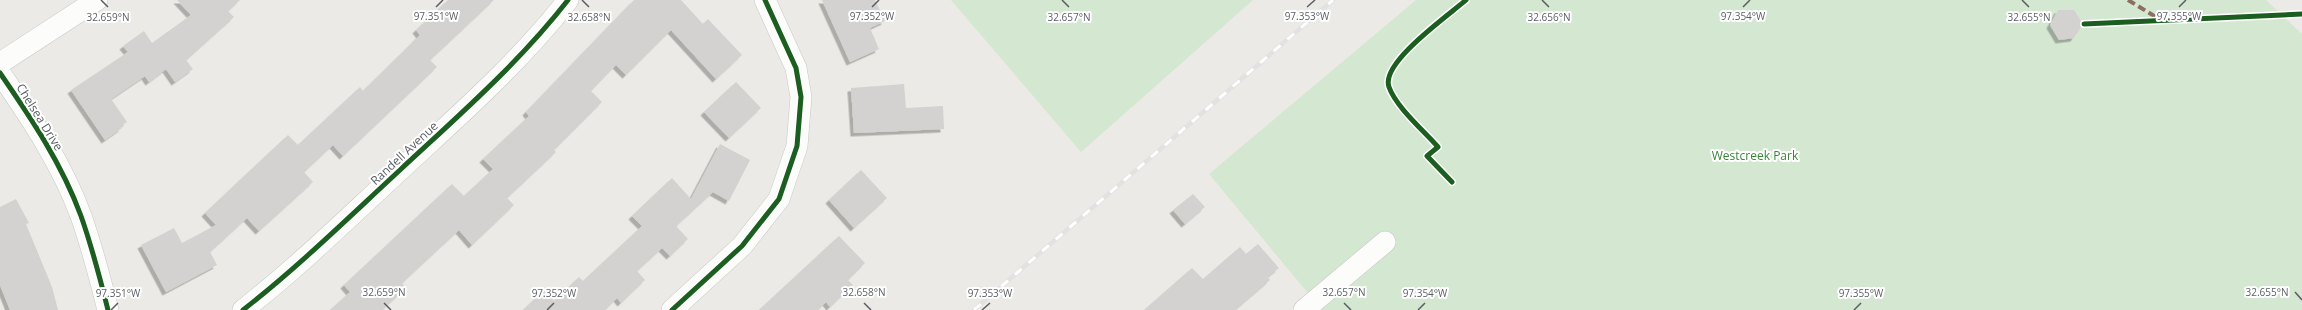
<svg xmlns="http://www.w3.org/2000/svg" width="2302" height="310" font-family="'Open Sans',sans-serif">
	<style>
		.green { fill: #d4e7d1 }
		.building { fill: #d3d2d0; filter: url(#shadow) }
		.lines { fill: none; stroke-linecap: round; stroke-linejoin: round }
		.minor-casing { stroke: #c8c8c8; stroke-width: 22 }
		.minor { stroke: #fcfcfb; stroke-width: 21 }
		.rail-casing { stroke: #e2e2e2; stroke-width: 4.5 }
		.rail { stroke: #fff; stroke-width: 3; stroke-dasharray: 9; stroke-linecap: butt }
		.quiet { stroke: #8d6e63; stroke-width: 4; stroke-dasharray: 8 4; stroke-linecap: butt }
		.cycleway-casing { stroke: #fff; stroke-width: 8 }
		.cycleway { stroke: #1b5e20; stroke-width: 5 }
		.ticks { fill: none; stroke: #5b5f64; stroke-width: 1.5 }
		.labels { text-anchor: middle; dominant-baseline: central; stroke-width: 4; stroke-linejoin: round; paint-order: stroke }
		.street-label { font-size: 12px; fill: #5b5f64; stroke: #fff }
		.park-label { font-size: 12px; fill: #398638; stroke: #fff }
		.ticks-label { font-size: 10px; text-anchor: middle; fill: #5b5f64; stroke: #fff; stroke-width: 4; stroke-linejoin: round; paint-order: stroke }
	</style>
	<defs>
		<filter id="shadow"><feDropShadow dx="-3.5" dy="3.5" stdDeviation="0" flood-color="#0004"/></filter>
	</defs>
	<rect width="100%" height="100%" fill="#ebeae6"/>
	<path class="green" d="M951,0H1253L1081,152Z
		M1416,0H2266L2302,34V310H1322L1209,174Z"/>
	<path class="building" d="M177,0H240L228,11L234,17L186,60L193,69L175,82L166,69L149,82L145,76L111,99L127,122L121,126L122,128L105,140L71,90L128,52L123,46L144,31L152,43L191,15Z
		M448,0H494L430,60L437,67L343,156L333,145L304,172L313,182L259,231L247,218L210,252L217,265L166,292L141,245L174,228L182,243L216,225L205,213L288,135L298,145L360,87L363,91L420,35L416,30Z
		M634,0H681L703,24L708,19L742,55L716,79L671,30L626,75L616,65L591,91L602,102L554,150L556,152L507,198L514,205L472,245L459,230L402,283L406,288L382,310H330L350,292L344,285L452,184L464,196L493,169L483,159L529,116L526,112Z
		M822,0H875L885,21L870,28L879,49L850,62Z
		M2058,10H2074L2083,24L2074,38L2059,40L2050,25Z
		M736,82L761,108L729,138L704,112Z
		M904,84L906,108L943,106L944,129L854,133L851,88Z
		M720,144L750,160L729,201L713,192L676,226L688,239L670,256L662,248L637,271L645,280L621,303L617,298L605,310H523L544,290L554,301L579,277L583,281L642,226L632,216L672,178L691,199Z
		M861,170L887,198L854,228L829,200Z
		M1193,194L1205,207L1185,224L1173,210Z
		M16,199L29,223L26,224L52,287L58,310H10L0,285V207Z
		M839,236L865,263L848,280L853,285L830,307L826,302L818,310H759Z
		M1258,244L1279,268L1268,277L1270,280L1235,310H1144L1192,268L1203,279L1240,247L1246,254Z"/>
	<g class="lines">
		<g class="minor-casing">
			<path id="minor" d="M0,63L97,0
				M0,73C31,118 62,164 81,216C92,247 100,278 108,310
				M243,310C298,267 348,218 400,170C458,116 519,63 568,0
				M672,310L742,246L779,199L797,146L801,97L796,68L765,0
				M1304,310L1385,242"/>
		</g>
		<use href="#minor" class="minor"/>
		<g class="rail-casing">
			<path id="rail" d="M974,310L1333,0"/>
		</g>
		<use href="#rail" class="rail"/>
		<path class="quiet" d="M2128,0L2161,20"/>
		<g class="cycleway-casing">
			<path id="cycleway" d="M2084,24L2302,14
				M0,73C31,118 62,164 81,216C92,247 100,278 108,310
				M1452,182L1427,156L1438,147C1424,131 1396,107 1389,87C1380,63 1449,15 1466,0
				M243,310C298,267 348,218 400,170C458,116 519,63 568,0
				M672,310L742,246L779,199L797,146L801,97L796,68L765,0"/>
		</g>
		<use href="#cycleway" class="cycleway"/>
	</g>
	<path class="ticks" d="M101,0L108,7M582,0L589,7M1062,0L1069,7M1542,0L1549,7M2022,0L2029,7M436,7L443,0M872,7L879,0M1307,7L1315,0M1743,7L1750,0M2179,7L2186,0M2295,292L2302,300M384,303L391,310M864,303L871,310M1344,303L1351,310M111,310L118,303M547,310L554,303M982,310L990,303M1418,310L1425,303M1854,310L1861,303"/>
	<g class="labels">
		<g class="street-label">
			<text transform="translate(40 117) rotate(58)">Chelsea Drive</text>
			<text transform="translate(404 153) rotate(-43)">Randell Avenue</text>
		</g>
		<g class="park-label">
			<text x="1755" y="155">Westcreek Park</text>
		</g>
	</g>
	<g class="ticks-label">
		<text x="1307" y="20">97.353°W</text>
		<text x="436" y="20">97.351°W</text>
		<text x="872" y="20">97.352°W</text>
		<text x="1743" y="20">97.354°W</text>
		<text x="2179" y="20">97.355°W</text>
		<text x="108" y="21">32.659°N</text>
		<text x="589" y="21">32.658°N</text>
		<text x="1069" y="21">32.657°N</text>
		<text x="1549" y="21">32.656°N</text>
		<text x="2029" y="21">32.655°N</text>
		<text x="2267" y="296">32.655°N</text>
		<text x="384" y="296">32.659°N</text>
		<text x="864" y="296">32.658°N</text>
		<text x="1344" y="296">32.657°N</text>
		<text x="118" y="297">97.351°W</text>
		<text x="554" y="297">97.352°W</text>
		<text x="990" y="297">97.353°W</text>
		<text x="1425" y="297">97.354°W</text>
		<text x="1861" y="297">97.355°W</text>
	</g>
</svg>
